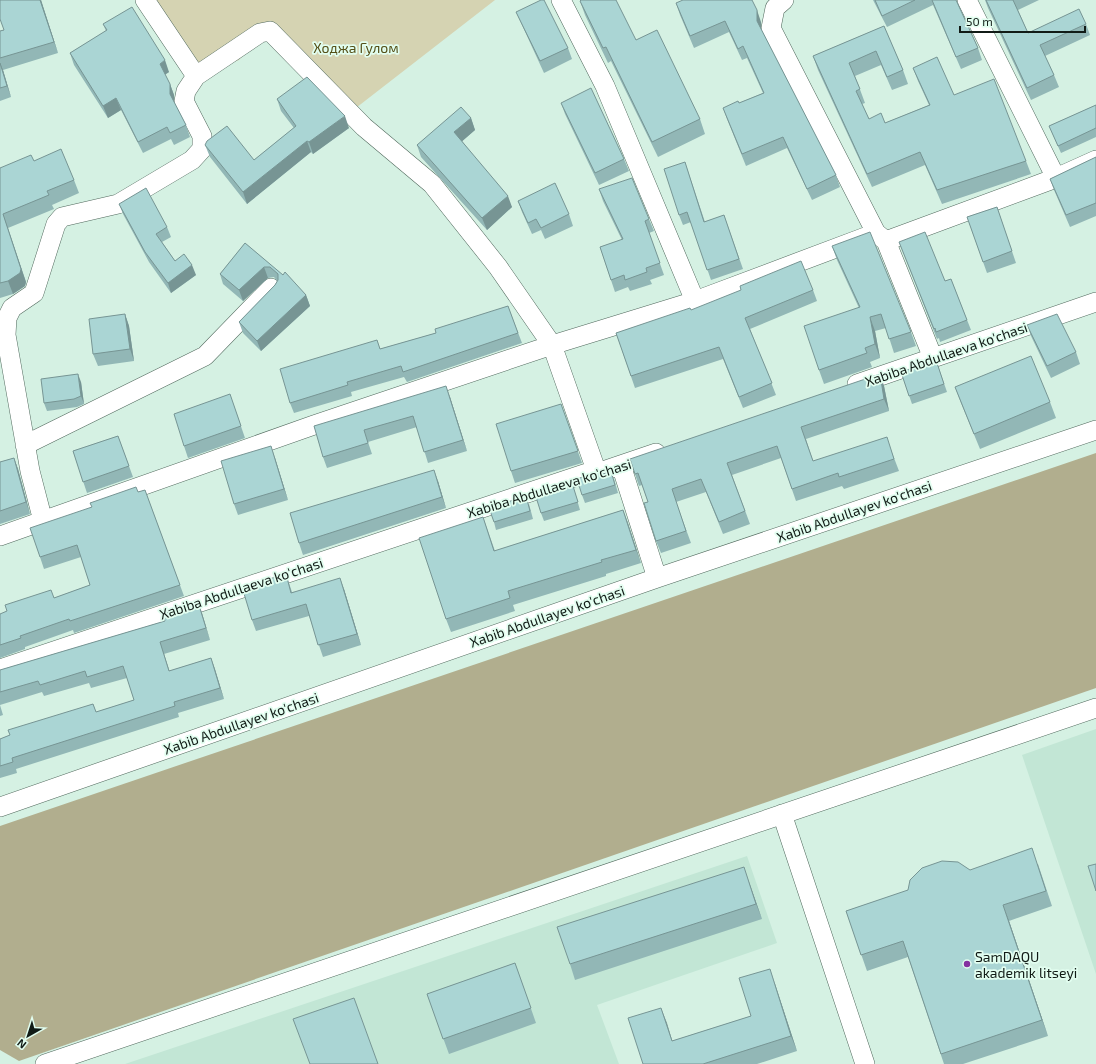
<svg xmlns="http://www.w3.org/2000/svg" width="1096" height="1064" font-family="'Exo 2',sans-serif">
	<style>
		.built { fill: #c2e6d5 }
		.green { fill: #d5d3b2 }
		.forest { fill: #b1ae8e }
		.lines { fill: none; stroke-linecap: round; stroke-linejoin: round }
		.street-casing { stroke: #51695d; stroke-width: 20 }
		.street { stroke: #fff; stroke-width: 19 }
		.wall { fill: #92b7b6 }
		.shaded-wall { fill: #779594 }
		.building { fill: #aad5d4; stroke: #779594 }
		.poi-dot { fill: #8431a0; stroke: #e2fef0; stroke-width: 1.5 }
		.labels { text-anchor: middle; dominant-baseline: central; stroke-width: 3.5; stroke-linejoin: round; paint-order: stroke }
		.park-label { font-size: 14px; fill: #544f17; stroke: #e2fef0 }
		.street-label { font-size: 14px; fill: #111b16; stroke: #e2fef0 }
		.poi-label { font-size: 14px; fill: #111b16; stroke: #e2fef0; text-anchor: start }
	</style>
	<rect width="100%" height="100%" fill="#d5f1e3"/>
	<path class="built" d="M1096,729V974L1022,755Z
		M747,856L777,943L597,1005L619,1064H125Z"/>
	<path class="green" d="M146,0H495L352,111L270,25L239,60L196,76Z"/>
	<path class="forest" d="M1096,453V688L19,1061L0,1050V826Z"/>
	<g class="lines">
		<g class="street-casing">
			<path id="street" d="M145,0L196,76
				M561,0L605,86L695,301
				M784,0L775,8L771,28L876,233
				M967,0L1056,178
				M886,241L933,358
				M857,384L1096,302
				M25,445L205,356L271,288
				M621,465L657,578
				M43,521L30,471L6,335L7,318L12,308L34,293L56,224L62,217L118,204L192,160L202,149V136L184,101L186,91L196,76L260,33L270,31L364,127L432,184L498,267L552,345L596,470
				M0,536L314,425L552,345L695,301L876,233L886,241L1056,178L1096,160
				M0,669L596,470L603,471L656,453
				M0,807L657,578L1096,430
				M782,814L865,1064
				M45,1064L1096,708"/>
		</g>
		<use href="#street" class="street"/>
	</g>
	<path class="wall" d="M41,0L58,53L3,70L11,97L0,101V31L4,30Z
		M873,0H956L978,48L982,60L961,69L933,5L887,27Z
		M985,0H1039L1018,10L1028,33L1086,24L1090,35L1045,56L1054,75L1059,87L1031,100L988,8Z
		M580,1L636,40L700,119L705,134L658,157L611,61L608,63L585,15Z
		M676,3L761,22V30L836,175L840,187L812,200L787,148L746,166L727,119L723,108L739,103L763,93L747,58L742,60L729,32L694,48L680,15Z
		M516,12L568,48L572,59L544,73L521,23Z
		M103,24L169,72L165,75L170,84L174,95V102L186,125L190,137L174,145L171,139L143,153L121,110L108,118L74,65L70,53L106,31Z
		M884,26L903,70L908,84L892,90L881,65L855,76L865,103L862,104L869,119L885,123L929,105L918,81L913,68L954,95L1026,161L1031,174L942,204L925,165L872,187L818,70L813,56Z
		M277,99L349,128L313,154L311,152L247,204L210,157L205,145L254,160L294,128L281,111Z
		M561,103L624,159L629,171L599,185L565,114Z
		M1096,105V137L1061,153L1049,126Z
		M471,118L475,130L462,141L512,207L487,230L421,157L417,145Z
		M1096,157V216L1070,227L1054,190L1050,179Z
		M34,161L74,180L79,193L52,205L54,209L8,228L26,282L25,286L13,294L0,298V168Z
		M685,162L705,222L724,215L743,269L711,280L691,222L683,225L679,215Z
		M599,189L649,219L654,231L649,233L664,275L650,280L652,284L630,291L628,287L615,292L600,247L622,240L603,201Z
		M518,201L569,214L573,226L545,239L541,230L532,234L522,212Z
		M119,204L167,227L171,237L162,242L175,261L196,275L171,293L149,262L123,214Z
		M997,207L1016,263L987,273L967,217Z
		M899,242L945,281L951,279L971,330L940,342L939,338L937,339Z
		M245,243L306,295L310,306L261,351L243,333L239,322L275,285L277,281L274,277L268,278L243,301L223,284L220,274Z
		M832,246L911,332L916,346L894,353L886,328L875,331L880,358L870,362L872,367L824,384L819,370L859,308L837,260Z
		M813,290L817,301L750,329L776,395L743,408L723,359L635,388L616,333L691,310Z
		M508,306L522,343L407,382L404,377L351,392L352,396L294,413L290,403L377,340L380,349L436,333Z
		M125,314L129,326L134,361L98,366L93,354Z
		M1027,325L1076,352L1080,364L1051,378L1031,336Z
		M936,360L947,392L912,404L901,372Z
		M880,374L884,386L889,411L806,439L813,461L891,450L899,471L844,489L842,486L796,501L781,458L732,475L750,524L723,534L706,492L676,502L691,543L661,553L656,541L648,502L642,485L639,486L635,474Z
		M81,382L84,404L77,407L47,411L44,403Z
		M955,387L1050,402L1056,418L980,449L961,403Z
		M450,397L467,451L428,463L417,427L368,442L372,454L327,468L323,457L314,426Z
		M561,404L582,463L515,483L511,471Z
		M234,406L245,438L188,458L184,446Z
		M118,436L133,477L87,493L73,451Z
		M14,458L18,469L30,514L0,524V462Z
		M275,458L288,500L238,515L234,504Z
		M603,474L614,479L618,493L585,503L582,495Z
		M438,481L446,508L303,555L299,543Z
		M573,486L580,510L544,521L541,513Z
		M145,490L184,596L74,633L73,630L25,647V649L0,658V614L54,598L90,585L81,557L44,569L40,557L138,492Z
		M529,504L533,519L496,530L494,522Z
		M623,510L641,563L606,574V576L513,605L515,611L451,632L446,619L483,517L495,551Z
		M286,574L292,592L344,589L361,645L323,657L309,616L256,631L252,620Z
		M198,602L210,640L164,654L169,671L211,658L224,699L178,713L179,717L16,769L17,773L0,778V739L10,735L93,704L96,712L134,700L127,678L91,688L89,683L44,696L42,692L0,705L3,715L0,716V670L165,621Z
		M1038,864L1052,906L1009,921L1048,1036L963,1064H944L908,957L867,971L846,911L970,870Z
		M749,882L762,919L575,980L570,964Z
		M515,963L536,1023L449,1054L427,994Z
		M775,984L797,1051L757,1064H643L661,1008L672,1041L751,1016Z"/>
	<path class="shaded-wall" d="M40,0H41L58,53L54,42Z
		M757,10L761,22V33L757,21Z
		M165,60L169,72L164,75L160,64Z
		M0,63L3,70L11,97L7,86Z
		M170,84L174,95V106L170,94Z
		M116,98L121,110L108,118L103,106Z
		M345,116L349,128L313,154L309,142Z
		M471,118L475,130L459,144L454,132Z
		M307,141L311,152L247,204L243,192Z
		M508,196L512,207L487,230L482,218Z
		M3,214L26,282L25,286L13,294L8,281Z
		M192,265L196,275L171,293L168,283Z
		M264,267L268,278L243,301L239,290Z
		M306,295L310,306L261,351L257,341Z
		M125,314L129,326L134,361L130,349Z
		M870,317L875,331L880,358L875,344Z
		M78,374L81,382L84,404L81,396Z
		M880,374L884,386L889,411L884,399Z
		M446,386L450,397L467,451L463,440Z
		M271,446L275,458L288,500L284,489Z
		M14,458L18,469L30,514L26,502Z
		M434,470L438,481L446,508L442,497Z
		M623,510L628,523L641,563L636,550Z
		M340,578L344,589L361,645L357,634Z
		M198,602L202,613L210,640L206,628Z
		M160,642L164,654L173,682L169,671Z
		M211,658L215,669L224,699L220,688Z
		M744,867L749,882L762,919L756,904Z
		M1003,905L1009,921L1048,1036L1042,1020Z
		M770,969L775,984L797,1051L791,1036Z
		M661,1008L667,1023L677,1057L672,1041Z"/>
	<path class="building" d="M0,0H40L54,42L0,58V31L4,30L0,19Z
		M541,0H544L568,48L540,61L516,12Z
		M581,0H616L636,40L657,30L700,119L652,142L606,47L603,48L580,1Z
		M683,0H752L757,10V21L836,175L807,189L783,137L742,154L723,108L738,101L739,103L764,93L743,46L738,49L725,21L690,36L676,3Z
		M875,0H915L882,16Z
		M932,0H956L978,48L956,57Z
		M986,0H1013L1028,33L1079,9L1086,24L1040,45L1054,75L1027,88Z
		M132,7L165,60L160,64L170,84V94L186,125L170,133L167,127L138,142L116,98L103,106L70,53L107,30L103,24Z
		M884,26L903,70L887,77L876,51L849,63L860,89L856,91L869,119L881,113L885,123L930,105L913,68L937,57L954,95L994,79L1026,161L937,190L920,152L867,174L813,56Z
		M0,63L7,86L0,88Z
		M307,77L345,116L309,142L307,141L243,192L205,145L207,141L227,126L254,160L296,126L277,99Z
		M591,88L624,159L595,173L561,103Z
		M1096,105V128L1058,146L1049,126Z
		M461,107L471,118L454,132L508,196L482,218L417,145Z
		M61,149L74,180L47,191L49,195L3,214L21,269L20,273L8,281L0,283V168L31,155L34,161Z
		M1096,157V203L1066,215L1050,179Z
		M685,162L704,222L724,215L739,259L707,270L687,212L679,215L664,169Z
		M632,178L649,219L645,221L660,263L646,268L647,272L625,280L624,275L611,280L600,247L623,239L599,189Z
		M555,183L569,214L541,228L536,219L528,223L518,201Z
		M146,188L167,227L156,234L175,261L184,254L192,265L168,283L145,252L119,204Z
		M997,207L1012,251L983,262L967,217Z
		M870,232L911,332L889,339L881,314L870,317L875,344L865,348L867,353L819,370L804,326L860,307L832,246Z
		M925,232L945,281L951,279L967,320L936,332L935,328L934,329L899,242Z
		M245,243L283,275L285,272L306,295L257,341L239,322L275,285L278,280V274L270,267H264L239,290L220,274Z
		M801,261L813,290L745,318L772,383L739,397L719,347L631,376L616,333L690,308L691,310L741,290L740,286Z
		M508,306L518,333L403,372L401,366L347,382L348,385L290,403L280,369L377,340L380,349L436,333L435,329Z
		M125,314L130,349L93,354L89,319Z
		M1057,314L1076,352L1047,366L1027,325Z
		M1031,356L1050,402L974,434L955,387Z
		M936,360L944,384L909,396L901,372Z
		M78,374L81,396L74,399L44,403L41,379Z
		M880,374L884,399L801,427L813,461L887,437L894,459L839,477L838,473L792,489L777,446L727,463L745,511L719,522L701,479L672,489L686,531L656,541L644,503L648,502L638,473L635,474L630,459Z
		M446,386L463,440L424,452L413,416L364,430L368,443L323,457L314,426Z
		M230,394L241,426L184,446L174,414Z
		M561,404L578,451L511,471L496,424Z
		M118,436L129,466L83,482L73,451Z
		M271,446L284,489L234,504L221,461Z
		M14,458L26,502L0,511V462Z
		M434,470L442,497L299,543L290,513Z
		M611,471L615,485L582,495L577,479L594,473L603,474Z
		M573,486L578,502L541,513L536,497Z
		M136,487L138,492L145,490L180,585L70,621L69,619L20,636L21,638L0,645V614L7,611L5,605L51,590L54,598L90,585L77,545L40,557L30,528L92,507L90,503Z
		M526,496L530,511L494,522L489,508Z
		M623,510L636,550L601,560L602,562L508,591L510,598L446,619L419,538L483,517L494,551Z
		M286,574L291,593L340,578L357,634L318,645L306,604L252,620L242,587Z
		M198,602L206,628L160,642L169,671L211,658L220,688L174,702L175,706L12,758L13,762L0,766V739L10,735L8,730L93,704L96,712L134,700L123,666L87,677L85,671L40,685L38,681L0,692V670L165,621L163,614Z
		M1032,848L1046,891L1003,905L1042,1020L941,1054L903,941L861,955L846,911L908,890L910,880L922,868L942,861L958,862L970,870Z
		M1096,864V891L1088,866Z
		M744,867L756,904L570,964L557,927Z
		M515,963L531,1008L443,1039L427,994Z
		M770,969L791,1036L703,1064H643L628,1018L661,1008L672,1041L751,1016L739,978Z
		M354,998L378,1064H310L293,1019Z"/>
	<circle class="poi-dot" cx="967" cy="964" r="4"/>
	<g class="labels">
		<g class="park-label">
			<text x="356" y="47">Ходжа Гулом</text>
		</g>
		<g class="street-label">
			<text transform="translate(946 354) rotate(-19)">Xabiba Abdullaeva ko'chasi</text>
			<text transform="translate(549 488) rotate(-17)">Xabiba Abdullaeva ko'chasi</text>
			<text transform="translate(854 511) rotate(-19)">Xabib Abdullayev ko'chasi</text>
			<text transform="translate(241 588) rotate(-18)">Xabiba Abdullaeva ko'chasi</text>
			<text transform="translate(547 616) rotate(-19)">Xabib Abdullayev ko'chasi</text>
			<text transform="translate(241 723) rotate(-19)">Xabib Abdullayev ko'chasi</text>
		</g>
		<g class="poi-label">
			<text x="975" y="956">SamDAQU<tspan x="975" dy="16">akademik litseyi</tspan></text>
		</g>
	</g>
	<g transform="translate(28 1036) rotate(219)" stroke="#e2fef0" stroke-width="3" paint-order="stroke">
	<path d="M0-3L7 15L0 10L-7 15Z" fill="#111b16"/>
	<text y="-6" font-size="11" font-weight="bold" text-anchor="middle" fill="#111b16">N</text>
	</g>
	<path d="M960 26v6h125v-6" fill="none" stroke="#111b16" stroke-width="2"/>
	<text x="966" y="26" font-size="12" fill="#111b16" stroke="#e2fef0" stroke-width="3" paint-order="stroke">50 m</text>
</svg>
